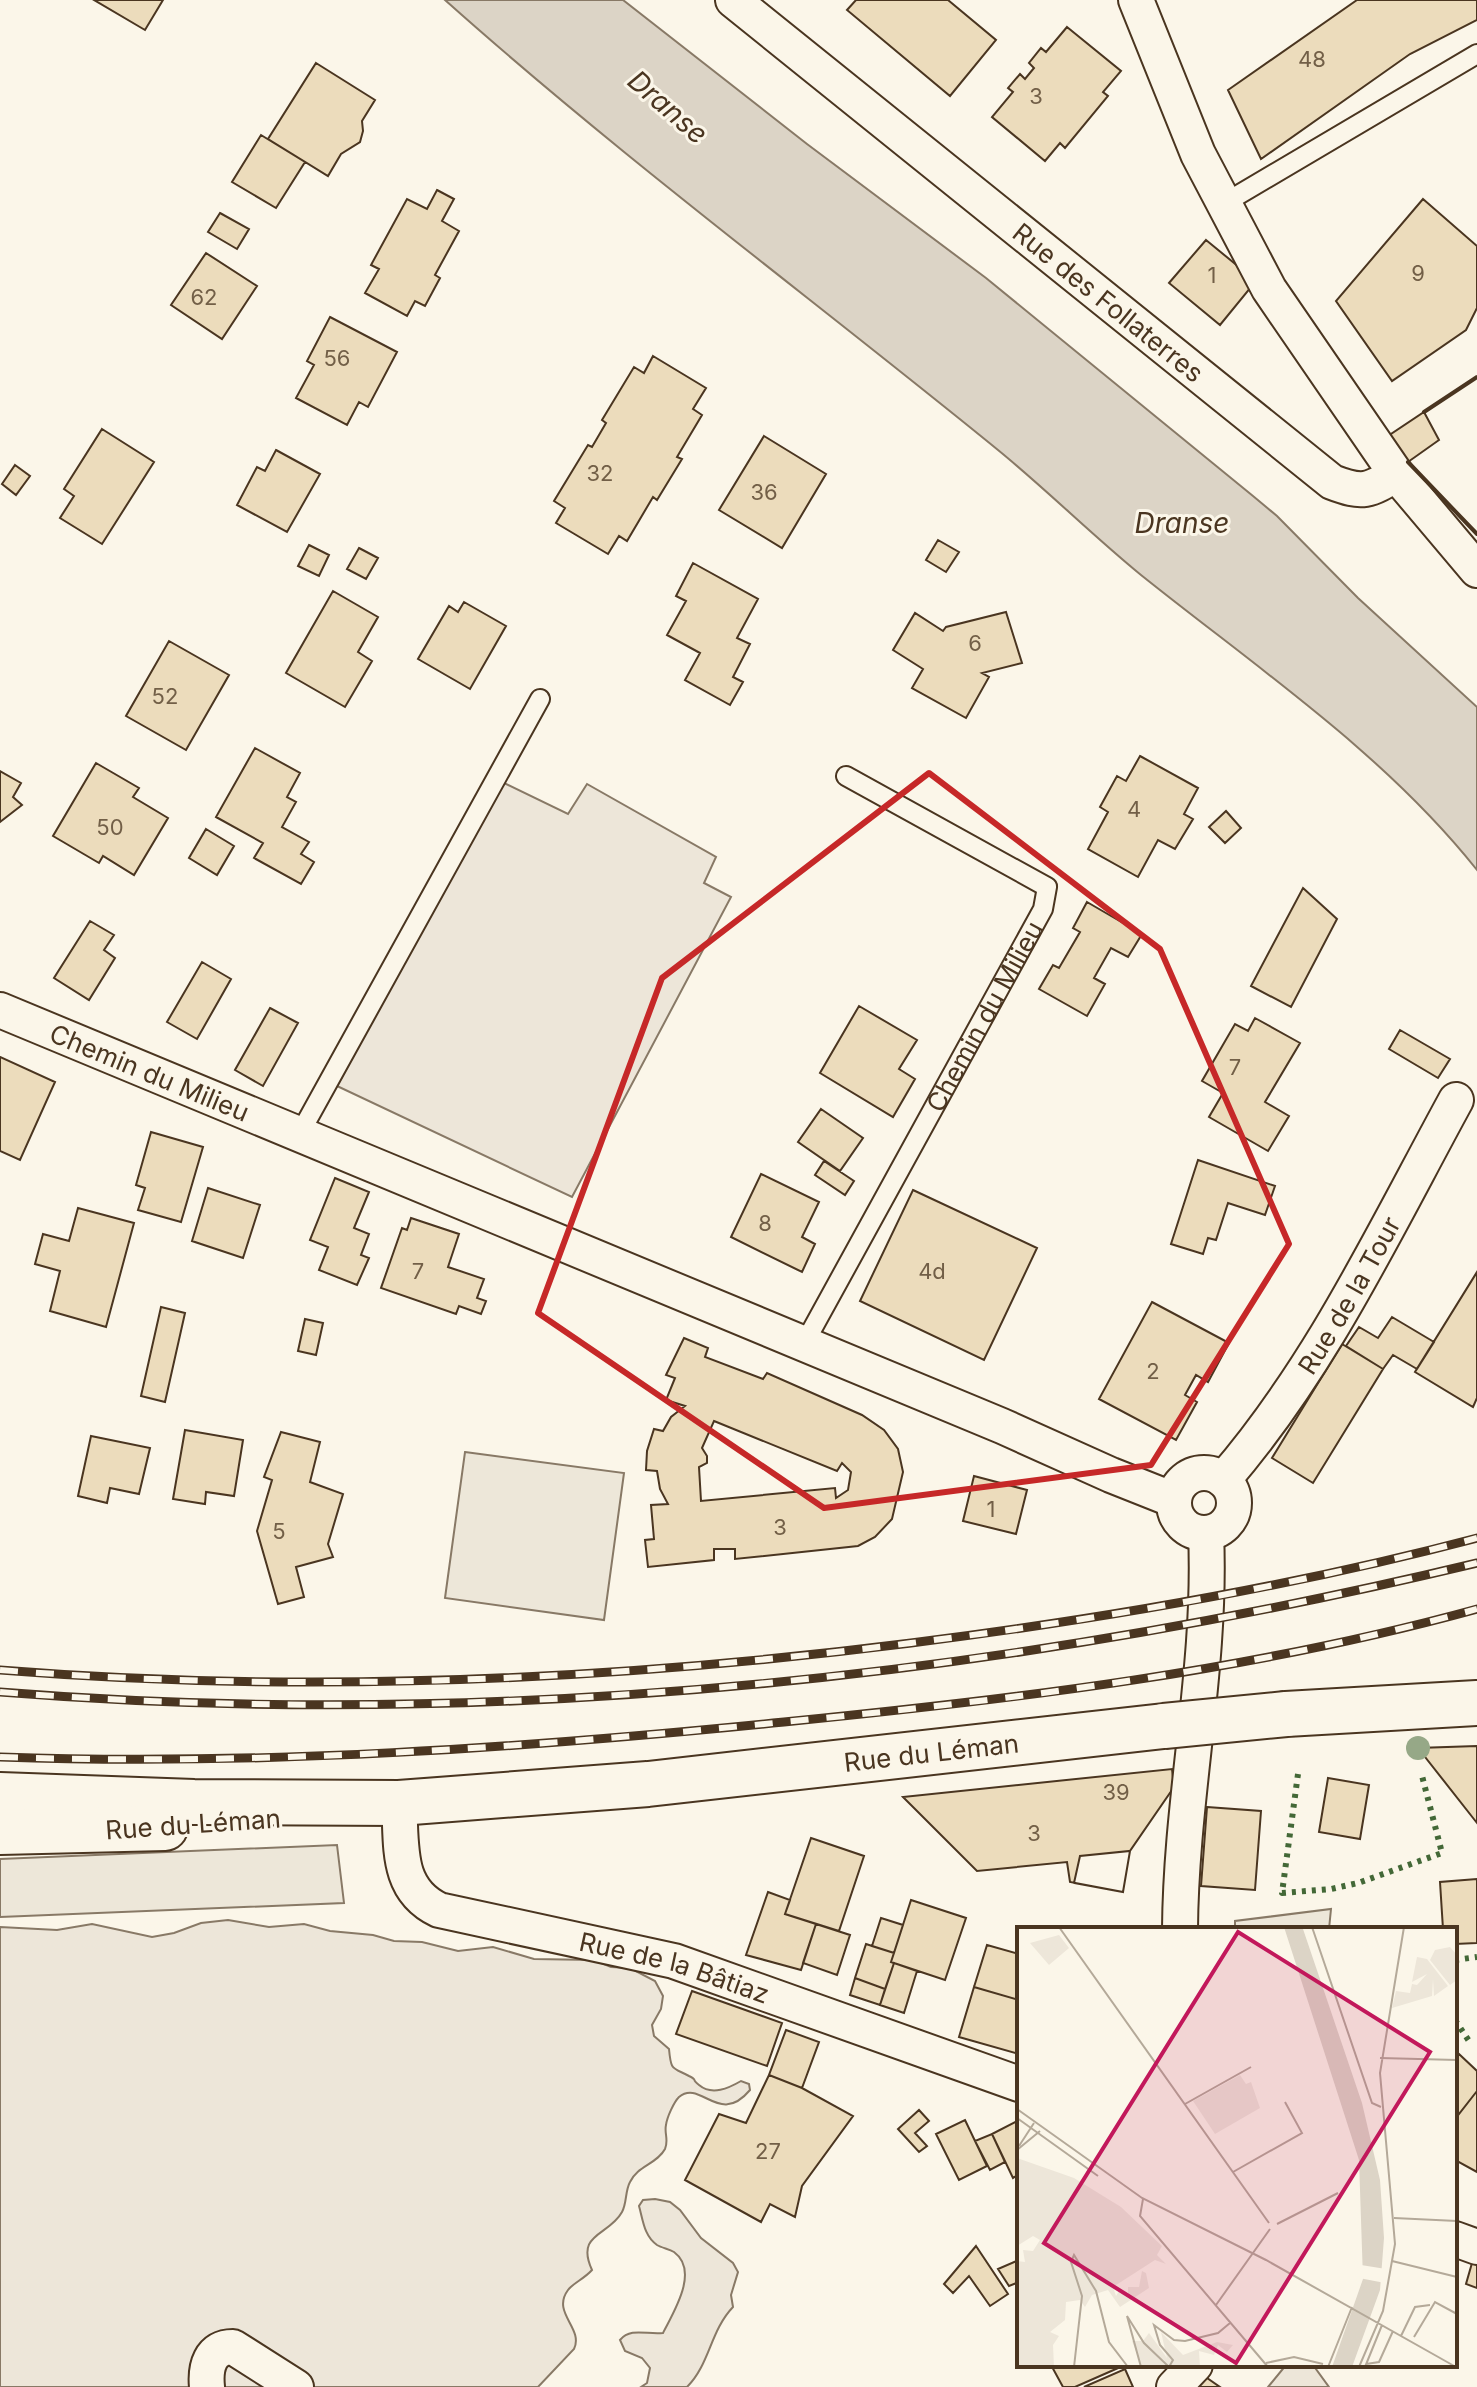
<svg xmlns="http://www.w3.org/2000/svg" width="1477" height="2387" font-family="Inter,sans-serif">
	<style>
		.green { fill: #ede6d9; stroke: #887966; stroke-width: 2 }
		.parking { fill: #ede7d9; stroke: #887966; stroke-width: 2 }
		.water { fill: #dcd4c6; stroke: #887966; stroke-width: 2 }
		.building { fill: #ecdcbc; stroke: #4a3520; stroke-width: 2; fill-rule: evenodd }
		.lines { fill: none; stroke-linecap: round; stroke-linejoin: round }
		.lane-casing { stroke: #4a3520; stroke-width: 22 }
		.street-casing { stroke: #4a3520; stroke-width: 38 }
		.primary-casing { stroke: #4a3520; stroke-width: 48 }
		.lane { stroke: #fbf6e9; stroke-width: 18 }
		.street { stroke: #fbf6e9; stroke-width: 34 }
		.primary { stroke: #fbf6e9; stroke-width: 44 }
		.rail-casing { stroke: #4a3520; stroke-width: 9 }
		.rail { stroke: #fbf6e9; stroke-width: 6; stroke-dasharray: 18; stroke-linecap: butt }
		.primary-bridge-casing { stroke: #4a3520; stroke-width: 48; stroke-linecap: butt }
		.primary-bridge { stroke: #fbf6e9; stroke-width: 44 }
		.hedge { stroke: #436837; stroke-width: 6; stroke-dasharray: 4 6; stroke-linecap: butt }
		.wall { stroke: #4a3520; stroke-width: 4 }
		.tree { fill: #96a887 }
		.marked { fill: none; stroke: #c62828; stroke-width: 6; stroke-linejoin: round }
		.labels { text-anchor: middle; dominant-baseline: central; stroke-width: 6; stroke-linejoin: round; paint-order: stroke }
		.number-label { font-size: 22px; fill: #725f47 }
		.street-label { font-size: 26px; fill: #4a3520; stroke: #fbf6e9 }
		.water-label { font-size: 28px; font-style: italic; fill: #4a3520; stroke: #fbf6e9 }
		.inset-road { fill: none; stroke: #b4a999; stroke-width: 2 }
		.view { fill: #c2185b; fill-opacity: 0.15; stroke: #c2185b; stroke-width: 4 }
		.inset-edge { fill: none; stroke: #4a3520; stroke-width: 4 }
	</style>
	<rect width="100%" height="100%" fill="#fbf6e9"/>
	<path class="green" d="M502,782L568,814L587,784L716,857L704,883L731,897L572,1197L337,1086Z
		M228,1920L269,1927L304,1924L330,1931L373,1935L394,1941L422,1942L458,1951L493,1947L534,1959L594,1960L611,1967L630,1968L655,1981L663,1996L661,2009L652,2025L654,2036L669,2049C671,2071 672,2067 689,2076C699,2081 690,2078 699,2085C712,2096 729,2088 741,2081L749,2084L750,2090C719,2127 701,2079 679,2097C674,2102 667,2117 666,2125C664,2133 669,2140 665,2149C657,2164 637,2166 630,2182C625,2191 627,2203 622,2212C609,2236 575,2233 592,2270C584,2279 573,2283 568,2290C551,2313 584,2328 574,2349L538,2387H0V1927L57,1930L92,1924L152,1937L174,1933L201,1923Z
		M655,2199L670,2202L680,2210L701,2238L733,2263L738,2272L731,2295L733,2307C710,2331 710,2364 687,2387H641L647,2383L650,2368L642,2358L625,2351L620,2340C631,2327 647,2335 663,2333C673,2313 700,2271 674,2252C669,2249 662,2248 657,2245C644,2236 643,2220 639,2206L643,2200Z
		M1286,2365H1313L1329,2387H1268Z"/>
	<path class="parking" d="M465,1452L624,1473L604,1620L445,1598Z
		M337,1845L344,1903L0,1917V1859Z
		M1331,1909L1329,1929H1235V1921Z"/>
	<path class="water" d="M445,0H623L807,144L986,278L1253,496L1277,516L1358,598L1477,707V870C1384,753 1257,668 1141,575C1092,535 1047,490 998,450C814,300 622,158 445,0Z"/>
	<path class="building" d="M94,0H163L145,30Z
		M856,0H948L996,40L950,96L847,10Z
		M1357,0H1477V20L1410,54L1261,159L1228,90Z
		M1067,27L1121,71L1103,92L1108,96L1065,148L1060,143L1045,161L992,117L1013,92L1008,88L1020,74L1025,79L1034,68L1029,63L1041,48L1046,52Z
		M316,63L375,100L362,121L363,131L360,142L341,154L328,176L268,139Z
		M261,135L305,162L276,208L232,182Z
		M437,190L454,199L442,221L459,231L435,275L440,278L425,306L415,301L407,316L365,293L379,269L371,265L407,199L427,209Z
		M1423,199L1477,246V308L1466,330L1392,381L1336,301Z
		M220,213L249,229L237,249L208,232Z
		M1206,240L1256,281L1220,325L1169,283Z
		M206,253L257,286L222,339L171,305Z
		M330,317L397,352L368,407L359,402L347,425L296,398L314,365L307,361Z
		M653,356L706,388L693,409L702,415L677,457L682,459L657,500L653,497L627,541L619,536L608,554L556,523L565,508L554,501L588,445L592,447L606,423L602,420L634,367L644,373Z
		M1424,412L1439,440L1408,462L1388,436Z
		M102,429L154,462L102,544L60,518L74,496L64,489Z
		M764,436L826,474L782,548L719,510Z
		M276,450L320,474L287,532L237,505L257,467L265,471Z
		M15,465L30,476L16,495L2,484Z
		M938,540L959,552L946,572L926,560Z
		M309,545L329,555L319,576L298,566Z
		M359,548L378,558L366,579L347,569Z
		M693,563L758,599L737,638L750,644L733,677L743,682L730,705L685,680L700,653L667,635L686,601L676,596Z
		M333,591L378,617L358,652L372,661L345,707L286,673Z
		M464,602L506,626L470,689L418,659L449,606L458,612Z
		M1006,612L1022,663L982,673L989,677L966,718L912,688L923,669L893,650L915,613L943,631L946,627Z
		M169,641L229,675L186,750L126,716Z
		M255,748L300,773L287,797L296,802L282,827L309,842L301,854L314,862L301,884L254,858L263,843L216,817Z
		M1140,756L1198,788L1184,814L1193,819L1175,849L1158,840L1138,877L1088,849L1108,812L1100,807L1117,776L1126,781Z
		M96,763L139,788L133,797L168,818L134,875L103,856L99,863L53,836Z
		M0,771L21,783L13,797L22,805L0,822Z
		M1226,811L1241,828L1225,843L1209,827Z
		M206,829L234,846L217,875L189,858Z
		M1303,888L1337,919L1291,1007L1251,986Z
		M1087,902L1142,934L1128,957L1111,948L1094,978L1105,984L1087,1016L1039,989L1053,965L1059,968L1080,932L1073,928Z
		M90,921L114,935L104,950L115,958L89,1000L54,978Z
		M202,962L231,979L197,1039L167,1022Z
		M859,1006L917,1040L899,1069L915,1079L893,1117L820,1073Z
		M270,1008L298,1023L263,1086L235,1070Z
		M1255,1018L1300,1043L1265,1102L1289,1116L1268,1151L1209,1117L1223,1093L1202,1081L1235,1024L1248,1031Z
		M1400,1030L1450,1059L1438,1078L1389,1049Z
		M0,1057L55,1082L20,1160L0,1151Z
		M821,1109L863,1138L840,1171L798,1142Z
		M151,1132L203,1147L181,1222L138,1210L145,1188L136,1185Z
		M1198,1160L1275,1186L1265,1215L1228,1203L1216,1240L1208,1238L1203,1254L1171,1244Z
		M824,1161L854,1181L845,1195L815,1175Z
		M761,1174L819,1202L802,1237L815,1244L802,1272L731,1237Z
		M335,1178L369,1192L354,1228L369,1234L361,1255L369,1258L357,1285L319,1270L328,1247L310,1240Z
		M208,1188L260,1205L243,1258L192,1241Z
		M913,1190L1037,1248L984,1360L860,1301Z
		M78,1208L134,1223L106,1327L50,1311L60,1271L35,1264L43,1234L69,1241Z
		M411,1218L459,1234L448,1267L484,1279L477,1298L486,1301L481,1314L459,1306L456,1314L381,1288L402,1228L407,1230Z
		M1477,1272V1398L1473,1407L1415,1372Z
		M1152,1302L1229,1343L1208,1382L1196,1375L1185,1395L1197,1402L1176,1440L1099,1399Z
		M161,1307L185,1313L165,1402L141,1396Z
		M1392,1317L1434,1342L1417,1369L1393,1355L1383,1369L1346,1346L1359,1327L1378,1338Z
		M305,1319L323,1323L316,1355L298,1351Z
		M684,1338L708,1348L705,1357L763,1379L767,1373L862,1415L884,1430L898,1449L903,1472L892,1519L875,1537L858,1546L735,1559V1549H714V1560L648,1567L645,1540L654,1539L651,1505L668,1504L660,1489L657,1471L646,1470L647,1451L654,1429L663,1431L671,1417L685,1406L666,1400L675,1378L666,1375ZM714,1421L837,1471L842,1463L851,1472L848,1490L836,1498L835,1488L701,1501L699,1467L707,1463V1456L702,1448Z
		M1342,1344L1383,1369L1313,1483L1272,1458Z
		M185,1430L243,1440L234,1496L206,1492L205,1504L173,1499Z
		M281,1432L320,1442L310,1482L343,1494L328,1544L333,1557L296,1567L304,1597L278,1604L257,1531L272,1480L264,1477Z
		M91,1436L150,1448L139,1494L110,1488L107,1503L78,1496Z
		M974,1476L1027,1490L1016,1534L963,1521Z
		M1477,1746V1823L1418,1748Z
		M1172,1769L1174,1787L1130,1851L1123,1892L1070,1882L1067,1862L977,1871L903,1797Z
		M1328,1778L1369,1785L1360,1839L1319,1832Z
		M1207,1807L1261,1811L1255,1890L1201,1886Z
		M811,1838L864,1856L839,1931L785,1914Z
		M1130,1851L1123,1892L1074,1883L1080,1856Z
		M1477,1879V1943L1455,1944V1929H1443L1440,1882Z
		M768,1892L790,1900L785,1914L816,1924L801,1970L746,1955Z
		M911,1900L966,1918L945,1980L891,1962Z
		M881,1918L903,1925L894,1953L872,1946Z
		M816,1924L850,1935L837,1975L803,1963Z
		M866,1944L894,1953L891,1962L894,1963L885,1989L855,1978Z
		M987,1945L1019,1954V2000L974,1987Z
		M894,1963L917,1971L904,2013L880,2005Z
		M855,1978L885,1989L880,2005L850,1995Z
		M974,1987L1019,2000V2054L959,2037Z
		M692,1991L782,2023L767,2066L676,2034Z
		M786,2030L819,2042L802,2088L769,2075Z
		M1459,2054L1477,2071V2091L1455,2119V2057Z
		M769,2075L802,2088L853,2116L802,2186L795,2217L770,2204L761,2222L685,2180L719,2114L746,2123Z
		M1477,2091V2172L1455,2160V2119Z
		M919,2110L929,2121L915,2133L927,2146L919,2152L898,2129Z
		M965,2120L987,2166L959,2180L936,2134Z
		M1019,2120V2174L1013,2178L992,2134Z
		M992,2134L1005,2162L990,2170L975,2141Z
		M976,2246L1008,2294L990,2306L969,2276L953,2293L944,2284Z
		M1019,2260V2282L1009,2286L998,2269Z
		M1472,2263L1477,2265V2288L1466,2284Z
		M1051,2365H1125L1075,2387H1063Z
		M1125,2369L1133,2387H1084Z
		M1197,2371L1220,2387H1185Z"/>
	<g class="lines">
		<g class="lane-casing">
			<g id="lane">
				<path d="M1223,204L1477,54"/>
				<path d="M299,1135L540,699"/>
				<path id="s1" d="M804,1344L1043,909L1047,887L846,776"/>
			</g>
		</g>
		<g class="street-casing">
			<g id="street">
				<path id="s2" d="M733,0L1332,482C1363,494 1369,491 1396,474"/>
				<path d="M1136,0L1198,154L1269,289L1396,474L1477,570"/>
				<path id="s3" d="M0,1010L1002,1426L1111,1475L1174,1500"/>
				<circle cx="1204" cy="1503" r="30"/>
				<path id="s4" d="M1223,1480C1321,1367 1385,1230 1456,1100"/>
				<path id="s5" d="M399,1803C402,1845 395,1889 439,1910L674,1961L1019,2084"/>
				<path d="M1180,1929C1181,1796 1212,1666 1206,1533"/>
				<path d="M1455,2239L1477,2247"/>
				<path d="M207,2387C205,2367 210,2347 233,2347L296,2387"/>
				<path d="M1174,2387L1195,2365"/>
			</g>
		</g>
		<g class="primary-casing">
			<g id="primary">
				<path d="M1286,1714L1477,1703"/>
				<path id="s6" d="M0,1795L194,1802L399,1803L648,1784L1164,1726"/>
				<path d="M0,1832L165,1828"/>
			</g>
		</g>
		<use href="#lane" class="lane"/>
		<use href="#street" class="street"/>
		<use href="#primary" class="primary"/>
		<g class="rail-casing">
			<path id="rail" d="M0,1670C304,1694 609,1681 911,1643C1102,1619 1291,1587 1477,1538
				M0,1692C495,1731 995,1678 1477,1563
				M0,1757C262,1766 524,1748 784,1722C1017,1699 1251,1671 1477,1609"/>
		</g>
		<use href="#rail" class="rail"/>
		<g class="primary-bridge-casing">
			<path id="primary-bridge" d="M1164,1726L1286,1714"/>
		</g>
		<use href="#primary-bridge" class="primary-bridge"/>
		<path class="hedge" d="M1298,1774L1282,1893L1331,1889L1358,1883L1442,1853L1421,1772
			M1455,1960L1477,1957
			M1455,2020L1471,2044"/>
		<path class="wall" d="M1424,412L1477,377
			M1408,462L1477,534"/>
	</g>
	<circle class="tree" cx="1418" cy="1748" r="12"/>
	<path class="marked" d="M929,773L1160,949L1289,1244L1151,1465L824,1508L538,1313L662,978Z"/>
	<g class="labels">
		<g class="number-label">
			<text x="1312" y="59">48</text>
			<text x="1036" y="96">3</text>
			<text x="1418" y="273">9</text>
			<text x="1212" y="275">1</text>
			<text x="204" y="297">62</text>
			<text x="337" y="358">56</text>
			<text x="600" y="473">32</text>
			<text x="764" y="492">36</text>
			<text x="975" y="643">6</text>
			<text x="165" y="696">52</text>
			<text x="1134" y="809">4</text>
			<text x="110" y="827">50</text>
			<text x="1235" y="1067">7</text>
			<text x="765" y="1223">8</text>
			<text x="418" y="1271">7</text>
			<text x="932" y="1271">4d</text>
			<text x="1153" y="1371">2</text>
			<text x="991" y="1509">1</text>
			<text x="780" y="1527">3</text>
			<text x="279" y="1531">5</text>
			<text x="1116" y="1792">39</text>
			<text x="1034" y="1833">3</text>
			<text x="768" y="2151">27</text>
		</g>
		<g class="street-label">
			<text stroke="none"><textPath href="#s2" startOffset="482">Rue des Follaterres</textPath></text>
			<text stroke="none"><textPath href="#s1" startOffset="374">Chemin du Milieu</textPath></text>
			<text stroke="none"><textPath href="#s3" startOffset="162">Chemin du Milieu</textPath></text>
			<text stroke="none"><textPath href="#s4" startOffset="224">Rue de la Tour</textPath></text>
			<text stroke="none"><textPath href="#s6" startOffset="934">Rue du Léman</textPath></text>
			<text transform="translate(193 1824) rotate(-4)">Rue du Léman</text>
			<text stroke="none"><textPath href="#s5" startOffset="364">Rue de la Bâtiaz</textPath></text>
		</g>
		<g class="water-label">
			<text transform="translate(668 107) rotate(41)">Dranse</text>
			<text x="1182" y="523">Dranse</text>
		</g>
	</g>
	<g transform="translate(1017 1927)">
		<rect width="440" height="440" fill="#fbf6e9"/>
		<path d="M42,8L52,21L32,38L13,16ZM433,20L440,28V53L433,58L413,33L418,23ZM400,30L410,32L431,59L417,69L416,52L415,69L375,81L379,64L393,66L395,57L400,58L410,47L395,55ZM223,148L229,157L234,155L243,181L198,207L176,174ZM0,231L57,251L104,280L145,319L140,328L149,337L138,333L96,360L99,369L102,364L111,368V360H122L125,344L129,346L132,361L103,380L91,363L75,368L68,380L63,373L49,375L48,393L33,405L42,409L36,418L37,440H0V334L8,335L6,323L16,324L23,313L16,309L0,319ZM144,405L166,428L200,415L216,418L210,425L201,418L197,428L182,424L183,440H125L115,414H126L132,406L150,431Z" fill="#ede6d9"/>
		<path d="M267,0L286,2L345,176L363,253L367,311L363,363L335,440H315L346,352L342,233Z" fill="#dcd4c6"/>
		<path d="M344,338L369,342L368,356L342,351Z" fill="#fbf6e9"/>
		<path class="inset-road" d="M42,0L252,296M295,0L355,176L364,180M363,131L440,133M168,177L234,140M0,182L125,271L249,333L439,440M0,191L81,249M2,219L17,196M0,223L23,204M216,245L285,206L268,175M126,272L123,289L251,440M377,291L440,294M260,297L321,266M375,334L440,350M199,378L253,302M384,409L398,380L413,378M397,410L418,375L440,387M249,436L277,430L306,437M349,437L362,435L376,404M57,440L65,369L54,335L57,328L79,364L92,415L111,440M124,440L110,389L127,416L152,440L156,433L143,418L137,398L157,413L168,414L201,406L213,396M311,440L335,380M342,440L366,384L378,317L363,146L387,0M348,440L365,398"/>
		<path class="view" d="M221,5L413,125L219,436L27,316Z"/>
		<rect width="440" height="440" class="inset-edge"/>
	</g>
</svg>
